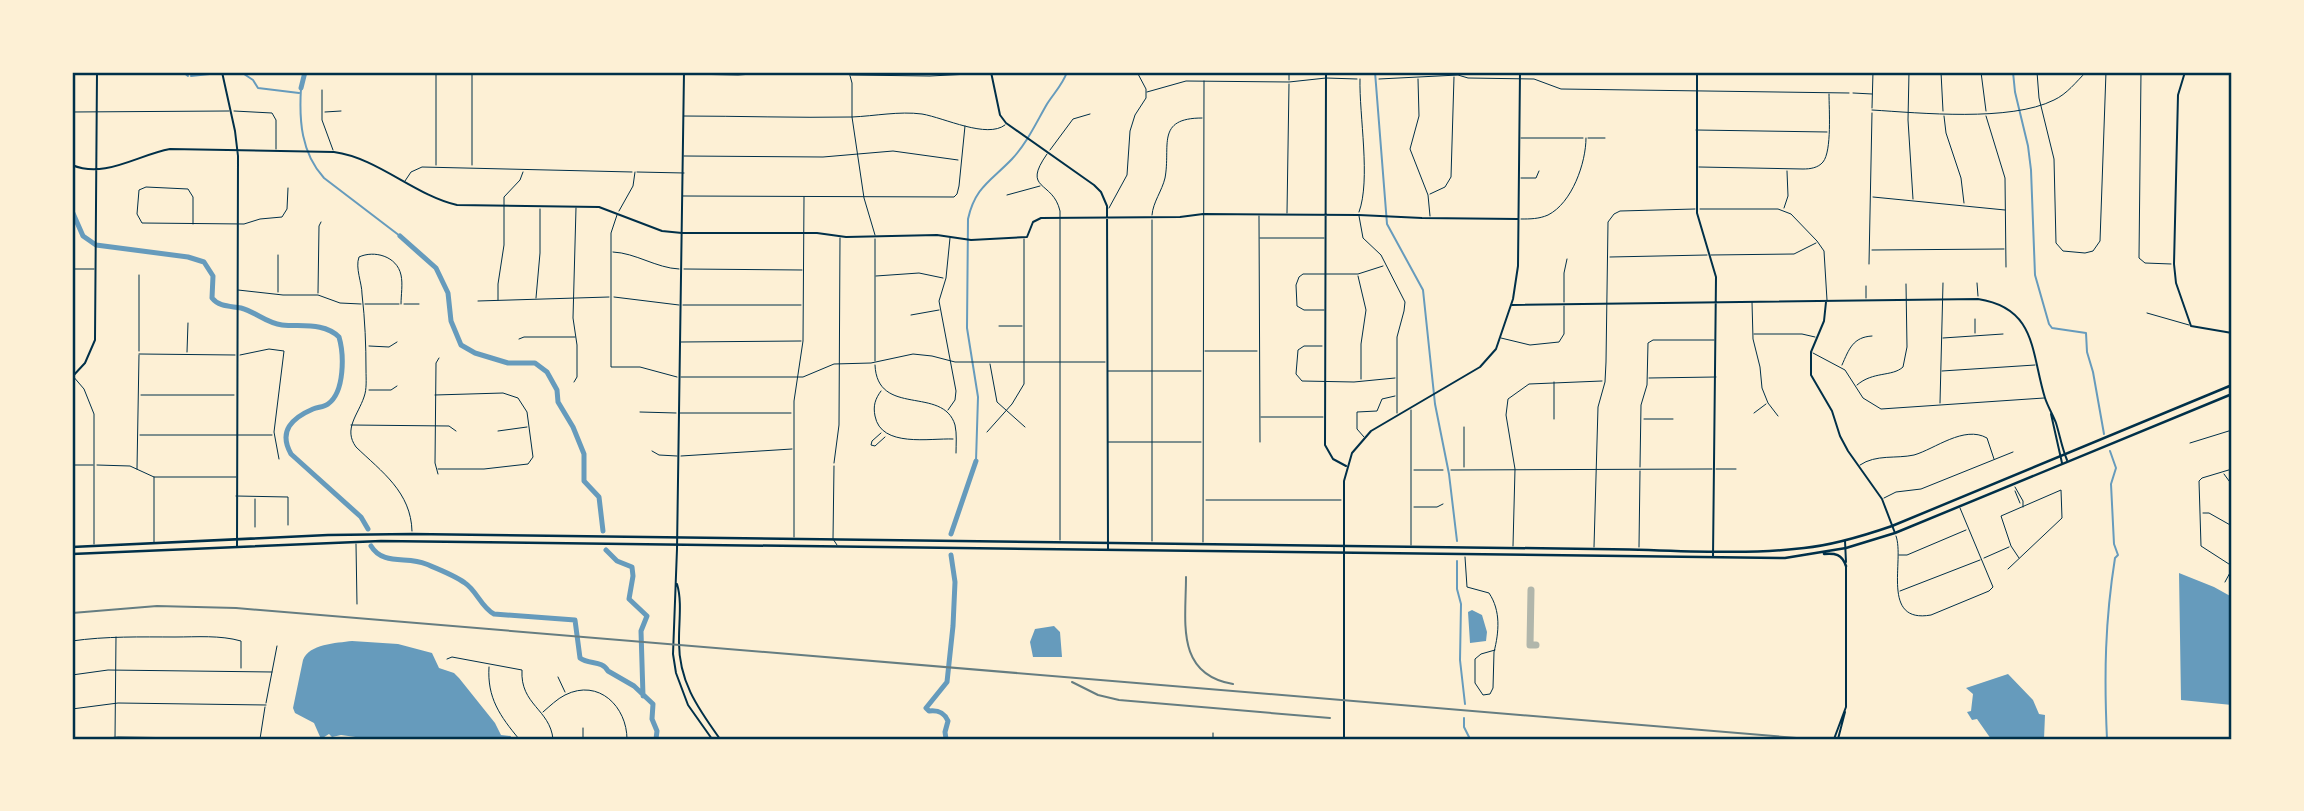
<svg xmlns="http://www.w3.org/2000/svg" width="2304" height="811" font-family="'Alegreya Sans',sans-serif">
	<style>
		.water { fill: #669bbc }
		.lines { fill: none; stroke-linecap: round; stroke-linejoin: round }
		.stream { stroke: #669bbc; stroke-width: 2 }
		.river { stroke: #669bbc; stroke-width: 5 }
		.taxiway { stroke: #b1b6ab; stroke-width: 7 }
		.minor { stroke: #003049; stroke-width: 1 }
		.tertiary { stroke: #003049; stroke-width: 2 }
		.secondary { stroke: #003049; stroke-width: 2 }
		.primary { stroke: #003049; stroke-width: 2.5 }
		.rail { stroke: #657d81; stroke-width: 2 }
		.neatline { fill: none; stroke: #003049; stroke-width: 2.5 }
	</style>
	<rect width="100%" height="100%" fill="#fdf0d5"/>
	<path class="water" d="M2179,573L2214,587L2232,597V705L2181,700Z
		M1472,610L1482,615L1487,632L1486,641L1470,643L1468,612Z
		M1054,626L1060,632L1062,657H1033L1030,642L1035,629Z
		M352,641L398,644L432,653L439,668L454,673L459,678L495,723L501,735L511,736L510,739H370L341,735L332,737L329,734L321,739L314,723L295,713L293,708L303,660C309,644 336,643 352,641Z
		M2008,674L2033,700L2039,714L2045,715L2044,739H1991L1977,719L1972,720L1967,712L1971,711L1973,694L1966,688Z"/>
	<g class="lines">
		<path class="stream" d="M183,72L188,76
			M241,72L253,80L258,88L299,93
			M1375,72L1387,224L1423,290L1435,404L1449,474L1457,541
			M2013,72L2015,92L2028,146L2031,170L2035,275L2049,324L2052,328L2086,333L2087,352L2093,372L2104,434
			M191,76L219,73
			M301,88C299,120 301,153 324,178L400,236
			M976,461L978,397L967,328L968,219C975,187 991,181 1012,159C1027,143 1036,123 1047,104C1054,93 1063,84 1067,72
			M1457,561V589L1461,604L1460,660L1465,704
			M1464,718V727L1470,739
			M2107,739C2104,675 2105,621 2115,558L2118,555L2114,544L2111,484L2116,468L2110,451"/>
		<path class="river" d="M301,88L305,72
			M72,211L83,236L96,245L188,257L204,262L213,276L212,298C219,307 230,306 241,308C256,312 266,323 282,325C301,327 324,322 339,337C344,354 345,392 328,404C324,407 318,407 313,409C292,418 278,431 291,454L361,517L368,529
			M400,236L436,268L448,293L451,321L461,345L475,353L508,363H535L547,372L557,390L558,402L573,427L584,454V481L599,497L603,531
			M951,534L976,461
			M371,546C383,566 407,556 426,564C438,569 454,575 465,583C477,591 481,607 494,614L575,620L580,658C589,665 602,660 608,671L634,686L653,704L652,719L657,731L656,739
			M606,550L617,561L632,567L633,576L629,599L647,616L641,631L643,696
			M946,739L945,732L948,721C944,712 938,710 929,711L926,708L947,682L953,626L955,582L951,555"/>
		<path class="taxiway" d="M1531,590L1530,645H1536"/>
		<path class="minor" d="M436,72V165
			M849,72L852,83V117L864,198L875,235
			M853,72L858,74
			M1909,72L1908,120L1913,199
			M1941,72L1943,111
			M1981,72L1986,111
			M2037,72L2039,98L2054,159L2056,243L2063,251L2085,253L2093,251L2100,241L2106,72
			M2141,72L2139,258L2145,263L2171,264
			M684,74L738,75L783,72
			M851,75L930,76L1010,72
			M1379,79L1458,75L1468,78L1534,79L1561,89L1849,93
			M1418,79L1419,116L1410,149L1428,195L1430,216
			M1289,80V72
			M322,90V120L333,150
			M1147,92L1186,81L1289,82L1326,78L1357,79
			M1853,93L1872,94
			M1872,108L1873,72
			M1872,110C1921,113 2010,122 2054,100C2067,94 2076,82 2086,72
			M234,111L272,113L276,120V149
			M72,112L229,111
			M325,112L341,111
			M684,116C740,116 796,118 852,117C875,116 899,111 922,114C945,118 987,139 1005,125
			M1944,116L1946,133L1961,178L1964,203
			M1986,116L2005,178L2006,267
			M1696,130L1827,132
			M1521,138H1583
			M1588,138H1605
			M1050,150L1073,119L1090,114
			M1047,154C1021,191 1053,180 1060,211V540
			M684,156L823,157L893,151L958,160
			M472,165V72
			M1699,167L1803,169C1810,169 1818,168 1823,162C1832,151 1829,109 1829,94
			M637,172L684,173
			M1521,178H1536L1539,171
			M405,181L411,172L422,167L632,172
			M1430,194L1445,187L1451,177L1454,77
			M1007,195L1040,186
			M683,196L954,197L957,194L959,186L965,126
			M1873,197L2005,210
			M1109,208L1127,175L1130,131L1135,115L1146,98V89L1137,72
			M1784,208L1788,196L1787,171
			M1700,209H1778L1791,214L1817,241L1824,251L1827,300
			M619,211L633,186L635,172
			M1359,212C1371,180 1359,115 1360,79
			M1287,213L1289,84
			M617,215L611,233V367H640L677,377
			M1152,215C1153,202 1162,191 1165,178C1171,146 1155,118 1202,118
			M1259,216L1260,442
			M1359,216L1363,238L1381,255L1405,302L1404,311L1397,337V413
			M1521,219C1530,219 1539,219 1548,215C1572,203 1586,163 1586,138
			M1152,220V541
			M193,224V197L188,189L146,187L139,190L137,214L142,223L244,224L260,219L282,217L287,209L288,188
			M1260,238H1324
			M1872,250L2004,249
			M613,252C636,253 656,268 679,269
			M1711,255L1794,254L1816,243
			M1610,257L1707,255
			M1869,264L1872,113
			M72,269H94
			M684,269L802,270
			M876,276L919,273L943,278
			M1358,276L1366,310L1361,344V379
			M1977,283L1978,296
			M238,290L283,295H318L340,303L361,304
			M278,292V255
			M318,293L319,226L321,222
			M614,297L679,305
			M536,298L540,253V209
			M1866,298V286
			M498,300V284L504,245V197L520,180L523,172
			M478,301L609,297
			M1564,302V273L1567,259
			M1752,302L1753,339L1760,367L1762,388L1768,403L1778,416
			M365,304H399
			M401,304C401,295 403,284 401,275C397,256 374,250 359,257C355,268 362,283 362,294C365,320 366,345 366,370C366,379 367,389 364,397C358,415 343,429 356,447C382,472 411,492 412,531
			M404,304H419
			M683,305H801
			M1324,310H1304L1297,306L1296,285L1299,277L1303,274H1358L1383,266
			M2147,313L2189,325
			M911,315L939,310
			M1975,319V333
			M999,326H1022
			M1754,334H1802L1815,337
			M1501,338L1530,345L1559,342L1564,334V306
			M1943,338L2003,334
			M519,339L524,337H575
			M681,342L801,341
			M369,346L389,347L397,342
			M1322,346H1304L1298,350L1296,374L1302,381L1354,382L1395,378
			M139,351V275
			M1205,351H1257
			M187,352L188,323
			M1813,353L1845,370L1863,398L1881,409L2044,398
			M139,354L235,355
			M240,355L269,349L284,351L274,432L279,459
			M875,361V239
			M990,364L997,402L1025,427
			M875,365C877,418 943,385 955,425C957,434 956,444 956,453
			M1842,365C1849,349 1853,337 1872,336
			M1108,371H1201
			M1942,371L2035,365
			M72,375L84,389L94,414V544
			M681,377H803L834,364L871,363L913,354L932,356L955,362H1105
			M1649,378L1716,377
			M574,382L577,377V345L573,318L576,208
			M1554,382V419
			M1857,385C1873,371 1892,377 1903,367L1907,347L1906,284
			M369,390H391L397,386
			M881,391C875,399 873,406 875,416C881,448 930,438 953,439
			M141,395H234
			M435,395L503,393L518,398L527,412L533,457L528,464L484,469H438
			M1940,403L1943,283
			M948,410L955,400L956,391L939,301L946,278L950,238
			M1411,410V545
			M640,412L676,413
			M680,413H791
			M1754,413L1766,404
			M1261,417H1323
			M1644,419H1673
			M351,425L449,426L456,431
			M498,431L527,427
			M987,432L1012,404L1024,384V239
			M881,433L872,441L871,445L875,446L885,437
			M140,435H272
			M1364,437L1357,429V412L1377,411L1382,399L1395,396
			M1108,442H1201
			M2190,443L2232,430
			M652,451L659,455L677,456
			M681,456L792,449
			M834,463L839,425L840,238
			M72,465H93
			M97,465L130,466L154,477H236
			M1860,465C1876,454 1896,459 1914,455C1935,449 1964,425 1987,438L1994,459
			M834,466L833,539L837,545
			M1464,467V427
			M1640,467L1641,405L1647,385L1648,343L1653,340H1714
			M137,469L139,355
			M1716,469H1736
			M2232,469L2202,478L2199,481L2201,546L2232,566
			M1414,470H1443
			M1451,470L1712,469
			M438,474L435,463L436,363L439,358
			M2224,474L2232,485
			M2015,487L2023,501V507
			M2015,491L2020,503
			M236,496L288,497V525
			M1884,498L1896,492L1921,489L2013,452
			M255,499V527
			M1206,500H1341
			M1414,507H1437L1443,504
			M2203,513H2209L2232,526
			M1896,536C1905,560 1880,624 1931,615L1989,591L1993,587L1960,508
			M794,537V401L803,341L804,197
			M154,542V477
			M1203,542L1204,81
			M356,544L357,604
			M1513,546L1515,469L1506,415L1508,399L1529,384L1602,381
			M1594,547L1598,407L1605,382L1606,362L1608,222L1614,214L1620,211L1695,209
			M1639,547L1640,471
			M1899,555H1907L1966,530
			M1465,557L1467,587L1489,593C1501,611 1499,632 1494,652L1493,688L1490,694L1483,695L1475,683V659L1481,654L1495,650
			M1984,558L2009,547
			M2008,569L2062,518L2061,490L2001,516L2011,546L2019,558
			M2225,582L2232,569
			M1900,591L1980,560
			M72,641C106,636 141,637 175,637C197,637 220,635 241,641V668
			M447,659L452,657L522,670C520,705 550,709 553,739
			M489,667C487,698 500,716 519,739
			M72,675L108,670L272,672
			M558,677L565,692
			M266,703L277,646
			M72,709L118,703L266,705
			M543,712C550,706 557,699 565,695C599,678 627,707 627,739
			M1213,733V739
			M96,739L118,737L268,739
			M115,739L116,637
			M260,739L265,707
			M583,739V728"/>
		<path class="tertiary" d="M222,72L235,131L238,156L237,546
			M991,72L1000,115L1006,123L1094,185L1101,192L1107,206L1108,550
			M1326,72L1325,445L1333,459L1346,466
			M1697,72V213L1716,277L1713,557
			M2185,72L2178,95L2174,264L2176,283L2191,326L2232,333
			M72,165C105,179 137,155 170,149L334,152C378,158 414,195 457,205L599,207L662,231L682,233H817L846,237L937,235L971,240L1027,237L1033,222L1041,218L1180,217L1203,214L1359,215L1422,218L1518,219
			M1826,302L1824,321L1811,352V375L1832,411L1840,436L1848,451L1882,499L1895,533
			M1512,305L1978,299C2037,308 2031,353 2045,398C2048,407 2053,415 2056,423C2060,436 2062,448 2067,460
			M72,377L85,363L95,340L97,72
			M2051,414L2062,463
			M1845,541L1846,562
			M1834,739L1846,707V567
			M1838,739L1845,712"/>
		<path class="secondary" d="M684,72L677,549L673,654L676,673L688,705L712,739
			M677,584C682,600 679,621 679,639C678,680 697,707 720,739
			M1344,739V481L1352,453L1371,431L1480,367L1496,349L1513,299L1518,266L1520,72"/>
		<path class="primary" d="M72,547L328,535L412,534L1594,549C1661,549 1738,556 1804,548C1834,545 1863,536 1892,526L2232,385
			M72,554L381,541L1785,558L1846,548L1895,533L2232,394
			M1824,554C1835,553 1842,554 1846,566"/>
		<path class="rail" d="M1186,577C1186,622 1175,674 1233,684
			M72,613L157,606L236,608L1809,739
			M1072,682L1098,695L1119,700L1330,718"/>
	</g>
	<rect width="2304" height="811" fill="none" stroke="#fdf0d5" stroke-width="147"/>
	<rect x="74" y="74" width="2156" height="664" class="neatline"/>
</svg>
